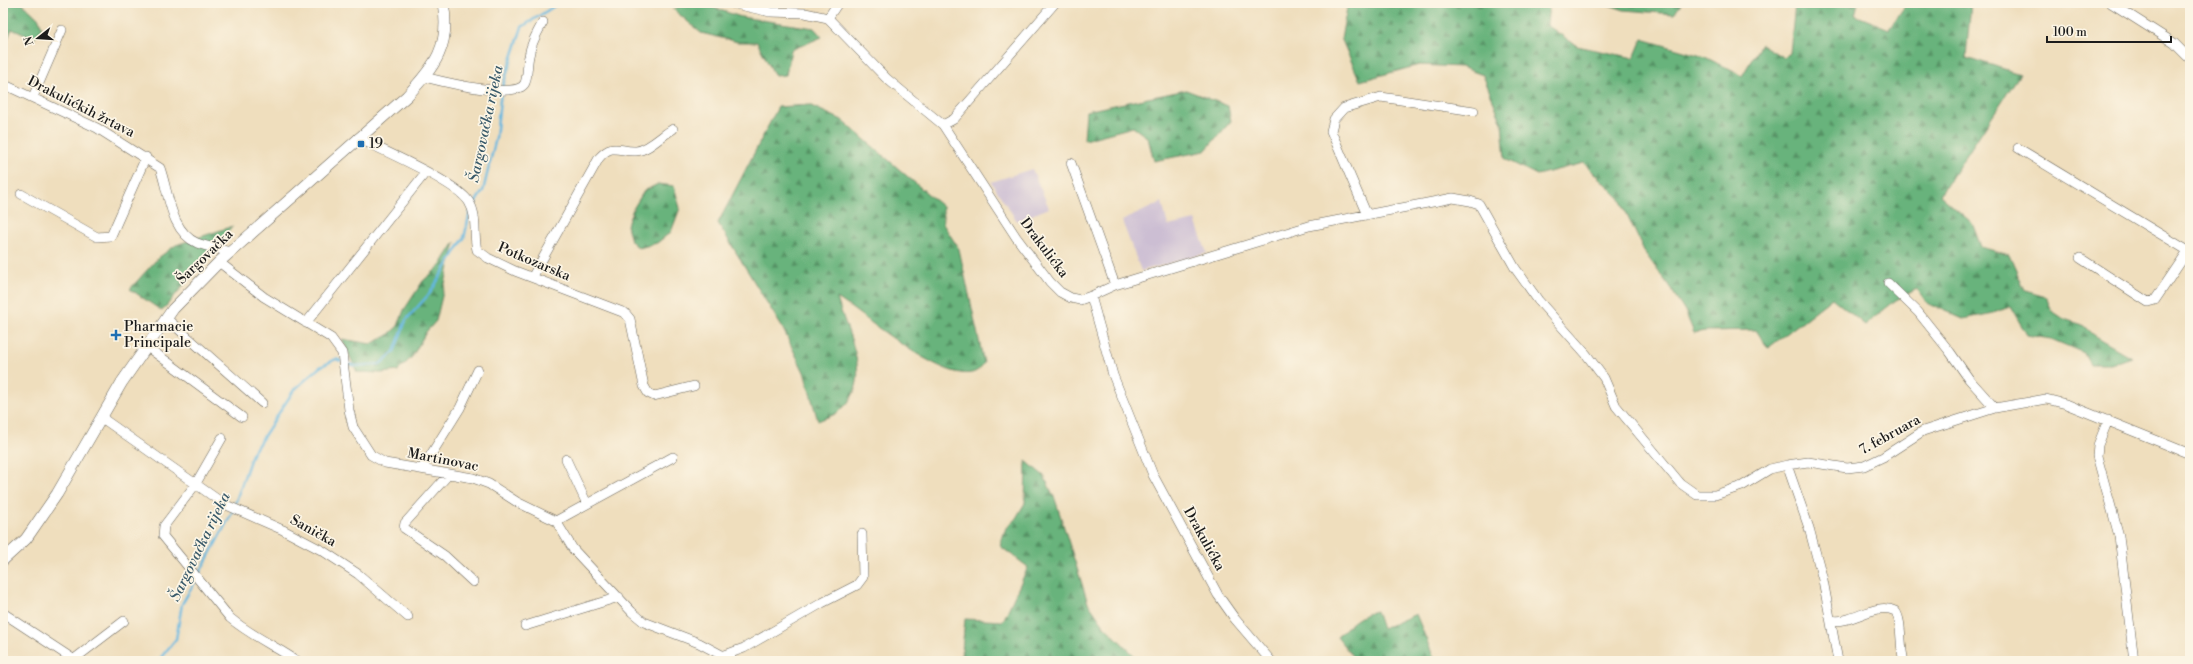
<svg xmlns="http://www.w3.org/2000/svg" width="2193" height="664" font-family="'Libre Bodoni',serif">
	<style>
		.industrial { fill: #ccbed3 }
		.forest { fill: url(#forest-firs); stroke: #42684c }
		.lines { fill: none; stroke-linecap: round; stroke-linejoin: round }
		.stream { stroke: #64b7e0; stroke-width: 2.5 }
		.minor-casing { stroke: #666054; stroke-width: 10 }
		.tertiary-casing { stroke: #666054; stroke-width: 12 }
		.minor { stroke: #fff; stroke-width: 9 }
		.tertiary { stroke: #fff; stroke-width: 11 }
		.poi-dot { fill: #1f6fb2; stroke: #fcf5e5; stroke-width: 1.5 }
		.labels { text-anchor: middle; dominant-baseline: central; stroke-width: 3.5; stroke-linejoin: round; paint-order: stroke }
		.street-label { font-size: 14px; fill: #1c1c1c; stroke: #fcf5e5 }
		.poi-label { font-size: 14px; fill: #1c1c1c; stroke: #fcf5e5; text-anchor: start }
		.water-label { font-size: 15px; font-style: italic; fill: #395a6a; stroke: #fcf5e5 }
	</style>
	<defs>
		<pattern id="forest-firs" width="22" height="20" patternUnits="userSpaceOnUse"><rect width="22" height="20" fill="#68b37b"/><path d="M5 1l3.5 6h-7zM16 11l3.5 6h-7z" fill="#559164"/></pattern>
	</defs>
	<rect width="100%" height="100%" fill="#fcf5e5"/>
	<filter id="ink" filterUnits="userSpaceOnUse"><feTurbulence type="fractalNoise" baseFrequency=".025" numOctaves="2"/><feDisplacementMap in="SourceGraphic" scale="8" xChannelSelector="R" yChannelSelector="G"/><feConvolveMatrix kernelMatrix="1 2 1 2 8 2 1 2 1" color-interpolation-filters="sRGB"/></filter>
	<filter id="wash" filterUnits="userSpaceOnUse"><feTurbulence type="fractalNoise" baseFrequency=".012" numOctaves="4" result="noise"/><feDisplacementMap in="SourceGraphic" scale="16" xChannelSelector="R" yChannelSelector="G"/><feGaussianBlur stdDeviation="0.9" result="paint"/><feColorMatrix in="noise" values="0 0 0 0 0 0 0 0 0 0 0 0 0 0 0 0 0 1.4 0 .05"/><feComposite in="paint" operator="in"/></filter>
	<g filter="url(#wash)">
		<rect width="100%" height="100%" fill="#efdebd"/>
		<path class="industrial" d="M1032,169L1049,208L1017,221L991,182Z
			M1162,202L1168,226L1195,220L1207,253L1141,271L1122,221Z"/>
		<path class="forest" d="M3,3H22L39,19L42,28L34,39L12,29L3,49Z
			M1348,3H1549L1547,25L1577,46L1634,58L1642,39L1705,57L1742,76L1761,44L1784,58L1790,53L1795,4L1793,3H1858L1855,15L1889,29L1907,3H1971L1966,57L2020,74L1940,195L1972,223L1981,247L2009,255L2025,291L2046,297L2052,311L2064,319L2083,325L2093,335L2131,357L2111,364H2090L2084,353L2051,339L2027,335L2010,306L1994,313L1963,319L1927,303L1917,289L1896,300L1865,325L1832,298L1768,348L1756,330L1705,331L1694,333L1685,311L1667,283L1645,253L1620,199L1584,163L1537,175L1505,159L1502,123L1483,75L1461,67L1419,65L1360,81L1341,38Z
			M1603,3H1682L1674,14L1624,10Z
			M688,4H702L741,17L814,28L822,37L791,50L786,75L775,76L757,42H738L701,33L673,9Z
			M1186,90L1228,106L1231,121L1205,151L1154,161L1148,138L1133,127L1084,140L1086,111Z
			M809,105L842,120L943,207V224L959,249L984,363C982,365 981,368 978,370C952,391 861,313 837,298C846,333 878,382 838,412C833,416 824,418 818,421L804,372L782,327L718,223L778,107Z
			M658,184L674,186L680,208L671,232L657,243L639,248L631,241L627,225L633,209L644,191Z
			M233,226L162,311L130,289L158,258L176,245Z
			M455,242L436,321L426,332L412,357L398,371L381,373L357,372L342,339L371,344L387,336L398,326L404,310L423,281L440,266Z
			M1026,461L1044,476L1055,499L1088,603L1104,626L1140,661H961L965,619L1003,621L1028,567L1000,546L1005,530L1016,518L1025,503Z
			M1376,611L1382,629L1416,614L1435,661H1356L1337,637C1349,625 1359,615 1376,611Z"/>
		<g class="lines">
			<path class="stream" d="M473,206L483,191L496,138L501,91L522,27L559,3
				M346,363L355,366L380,364L394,352L406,320L430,293L464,238L470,212
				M198,576L232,513L252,454L294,390L320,367L336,359L341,361
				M158,661L176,639L182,604L196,580"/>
		</g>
	</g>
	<g filter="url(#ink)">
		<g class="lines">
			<g class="minor-casing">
				<path id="minor" d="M731,3L770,12L805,13L828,18L886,78L943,125L1016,237L1050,282L1060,292L1071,298L1080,300L1091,296L1113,375L1153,475L1218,595L1235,619L1271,661
					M2111,3L2174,43L2190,59
					M828,18L838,3
					M424,77C440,81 517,101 525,83C528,75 527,64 529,56C531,43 537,33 543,22
					M3,84L97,128L160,168C169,193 170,231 197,243C208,247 220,249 230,252
					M33,97L62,30
					M943,125L954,119L1055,3
					M358,138C381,150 457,182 469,202C478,216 473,234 477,250L488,258L515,271L625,313L630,319L644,386L648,393L654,396L694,386
					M2018,148L2190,252
					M1071,163L1115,285
					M21,194L97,237L111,236L146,157
					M1367,215L1331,131L1334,119L1344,108L1381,97L1474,111
					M2080,258L2148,302L2155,300L2188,251
					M219,262L264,297L331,338L342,353L349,410L353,427L371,455L385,463L473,478L489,484L517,502L556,521L573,549L632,612L644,622L699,643L733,661
					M533,276L599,158C613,142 619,152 636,151C649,150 662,135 673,129
					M1888,283L1918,312L1950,352L1969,379L1995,408
					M1091,296L1115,285L1309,226L1453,198L1470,201L1479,204L1515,268L1538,300L1586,354L1604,378L1616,406L1680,483L1697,495H1715L1742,486L1770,469L1787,465
					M166,318L262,403
					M306,323L426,172
					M146,346L242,417
					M102,418L224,504L283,530L323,551L358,574L408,617
					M2108,420L2098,445L2097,456L2119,536L2134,661
					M222,438L195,485L164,526L163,536L230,618C250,635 275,646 297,661
					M566,459L587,504
					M422,469L460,408L478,370
					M449,474L405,523L404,528L445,556L473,582
					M556,521L673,457
					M3,613L76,661
					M1831,620C1852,625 1875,601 1895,611C1903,620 1899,647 1904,661
					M525,626L619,597
					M725,655L744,648L822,603L857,585L863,577L862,534
					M73,660L124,621
					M1838,661L1823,580L1809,528L1787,465L1808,462L1847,468L1864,466L1883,457L1923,431L1995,408L2046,399L2066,404L2190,454"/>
			</g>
			<g class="tertiary-casing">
				<path id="tertiary" d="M3,560L26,539L57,494L122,382L173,309L219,262L407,96C435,66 451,46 443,3"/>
			</g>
			<use href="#minor" class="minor"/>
			<use href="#tertiary" class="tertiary"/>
		</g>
	</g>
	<g class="poi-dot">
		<rect x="357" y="140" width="8" height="8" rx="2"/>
		<path d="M114 329h4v4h4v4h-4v4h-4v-4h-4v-4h4z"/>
	</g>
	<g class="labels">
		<g class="street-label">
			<text transform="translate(81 107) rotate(27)">Drakulićkih žrtava</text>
			<text transform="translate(1044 248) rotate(53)">Drakulićka</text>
			<text transform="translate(205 257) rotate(-44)">Šargovačka</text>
			<text transform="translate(534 262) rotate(23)">Potkozarska</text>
			<text transform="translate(1890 435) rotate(-29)">7. februara</text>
			<text transform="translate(443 460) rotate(11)">Martinovac</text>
			<text transform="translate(313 531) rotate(29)">Sanička</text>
			<text transform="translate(1204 539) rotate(61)">Drakulićka</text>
		</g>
		<g class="poi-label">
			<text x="369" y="144">19</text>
			<text x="124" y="327">Pharmacie<tspan x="124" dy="16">Principale</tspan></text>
		</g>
		<g class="water-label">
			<text transform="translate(486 124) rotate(-78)">Šargovačka rijeka</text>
			<text transform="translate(200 547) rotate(-64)">Šargovačka rijeka</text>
		</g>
	</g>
	<rect width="2193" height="664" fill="none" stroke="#fcf5e5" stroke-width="16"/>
	<g transform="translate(38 38) rotate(253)" stroke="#fcf5e5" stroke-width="3" paint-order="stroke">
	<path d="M0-3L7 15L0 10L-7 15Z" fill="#1c1c1c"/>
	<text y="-6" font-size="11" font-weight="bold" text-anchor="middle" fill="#1c1c1c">N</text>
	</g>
	<path d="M2047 36v6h124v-6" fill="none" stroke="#1c1c1c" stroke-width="2"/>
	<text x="2053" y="36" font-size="12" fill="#1c1c1c" stroke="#fcf5e5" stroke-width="3" paint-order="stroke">100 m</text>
</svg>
